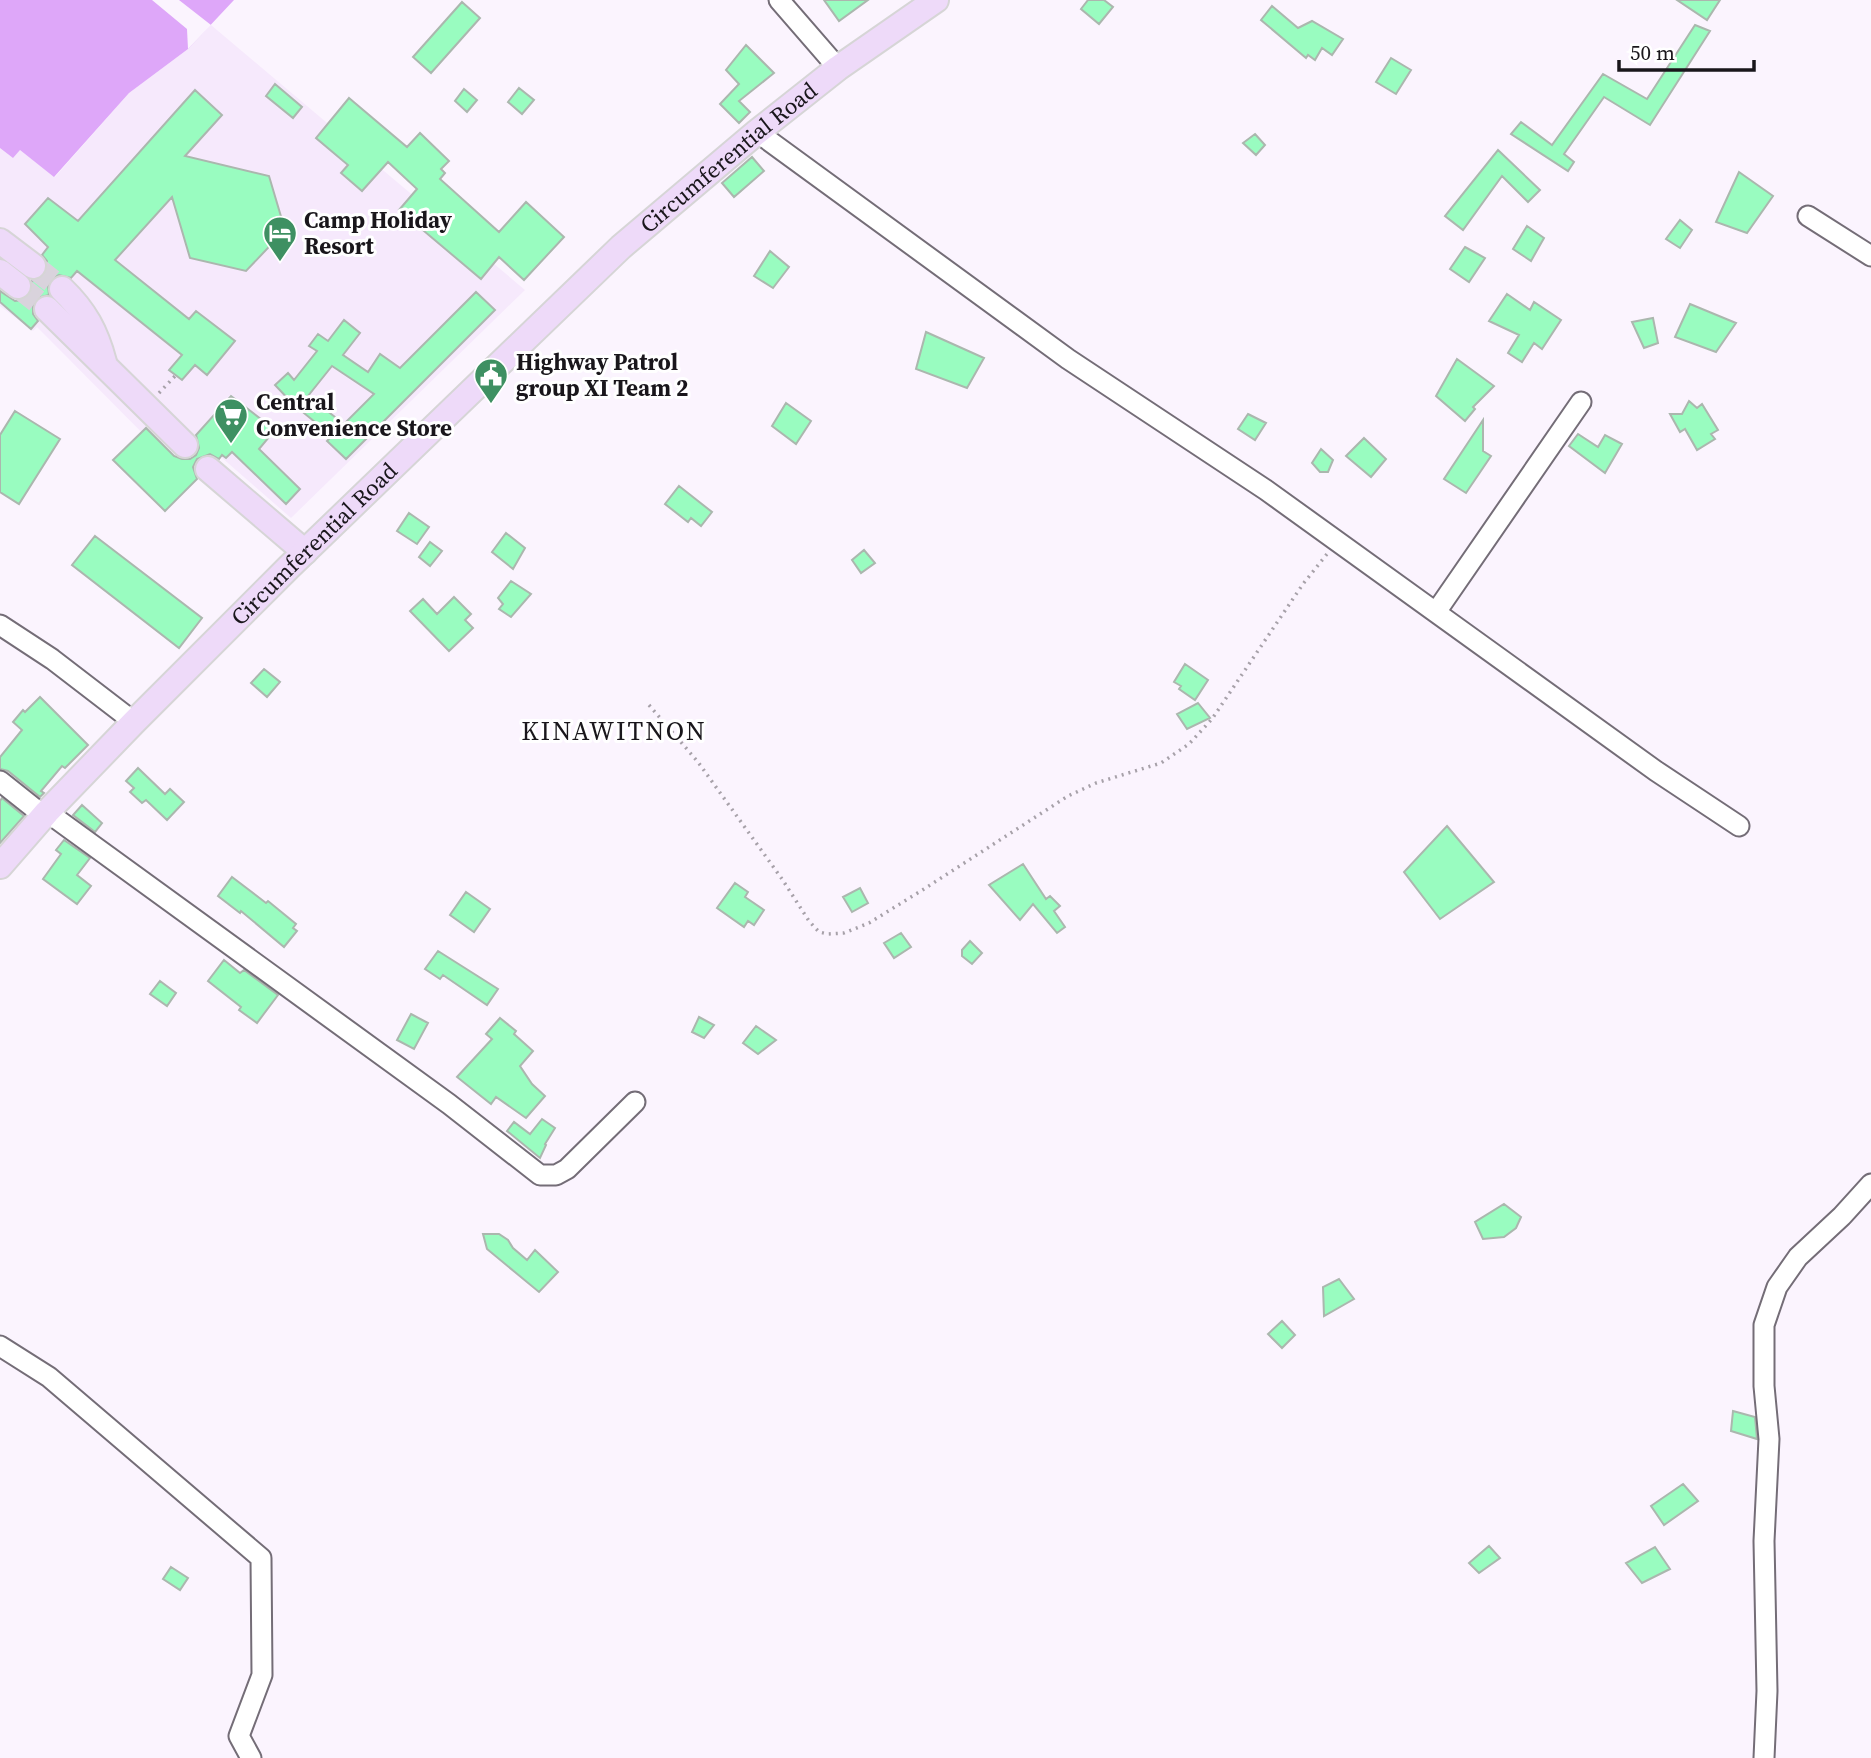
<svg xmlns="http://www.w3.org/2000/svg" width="1871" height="1758" font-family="'Source Serif 4',serif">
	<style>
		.built { fill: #f6e9fc }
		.water { fill: #dea7f9 }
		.pier { fill: #fbf4fe }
		.building { fill: #99fcc0; stroke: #abb7ae; stroke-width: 2; fill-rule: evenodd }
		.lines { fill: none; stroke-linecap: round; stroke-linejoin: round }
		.major-tunnel { stroke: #d9d3dc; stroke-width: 24; stroke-dasharray: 24 12; stroke-linecap: butt }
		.minor-casing { stroke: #746d77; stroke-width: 23 }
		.major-casing { stroke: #d6d5d6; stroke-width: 28 }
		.path { stroke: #a7a1a9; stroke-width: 3.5; stroke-dasharray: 2 5; stroke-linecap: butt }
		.minor { stroke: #fff; stroke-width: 19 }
		.major { stroke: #eedaf9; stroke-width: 24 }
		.labels { text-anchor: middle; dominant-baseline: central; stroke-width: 6; stroke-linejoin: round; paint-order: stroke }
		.street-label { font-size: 23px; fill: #19161b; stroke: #fff }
		.poi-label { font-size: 23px; font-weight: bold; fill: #19161b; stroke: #fff; text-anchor: start }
		.quarter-label { font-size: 26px; letter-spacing: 2px; fill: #19161b; stroke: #fff }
	</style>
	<rect width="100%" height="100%" fill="#fbf4fe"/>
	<path class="built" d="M211,25L525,290L291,518L221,457L193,484L37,327L33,331L0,306V148L13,158L20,150L55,177L129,93L188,49Z"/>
	<path class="water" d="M0,0H234L188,49L129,93L54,177L20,150L13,158L0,148Z"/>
	<path class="pier" d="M152,0H179L211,25L188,49L187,29Z"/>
	<path class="building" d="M824,0H868L839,21Z
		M1088,0H1104L1113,7L1099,24L1081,9Z
		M1677,0H1720L1707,20Z
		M462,2L480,18L431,73L413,57Z
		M1272,6L1298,28L1312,21L1343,39L1332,55L1322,48L1315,60L1308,55L1306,58L1261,20Z
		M1695,25L1710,31L1650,125L1604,97L1564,154L1574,162L1568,171L1511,134L1521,122L1552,145L1603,74L1647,99Z
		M746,45L774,73L739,101L750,112L739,123L720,104L739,84L726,70Z
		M1391,58L1411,70L1396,94L1376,82Z
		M275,84L302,107L293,118L266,96Z
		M519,88L534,100L522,114L508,102Z
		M464,89L477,100L467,112L455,101Z
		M195,90L222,115L185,156L269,176L285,230L246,271L190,258L172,197L115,260L189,319L196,311L235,341L207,375L195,365L182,380L169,370L182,355L77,271L71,278L59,275L51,279L48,286L49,295L37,298L33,305V314L38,321L31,329L0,302V291L15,301L23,300L30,295L32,281L39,279L45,274L47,261L42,255L48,247L25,224L48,198L78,221Z
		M349,98L407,147L420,133L449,161L441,169L445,173L440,179L499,232L526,202L564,237L524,280L499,257L481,279L399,210L417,189L388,162L362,191L341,173L348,165L316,138Z
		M1255,134L1265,145L1256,155L1243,143Z
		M1498,150L1540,190L1528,202L1502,176L1463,230L1445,216Z
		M752,157L764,171L734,197L722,183Z
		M1739,172L1773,196L1747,233L1716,222Z
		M1680,220L1692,230L1680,248L1666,239Z
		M1527,226L1544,238L1531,261L1513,249Z
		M1465,247L1485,258L1469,282L1450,269Z
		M770,251L789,267L773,288L754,276Z
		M476,292L495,310L346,459L327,441L332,436L293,404L275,385L288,373L294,380L317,351L309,346L318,334L328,341L344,320L360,333L343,355L368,372L380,354L400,368ZM332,366L374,394L344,424L308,396Z
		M1507,294L1530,310L1534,302L1561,320L1542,349L1534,343L1522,362L1508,353L1519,335L1489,321Z
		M1690,304L1736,323L1716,352L1675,337Z
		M1653,318L1658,343L1644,348L1632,322Z
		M926,332L984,358L967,388L916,369Z
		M1457,359L1494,386L1473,407L1475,409L1465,421L1436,396Z
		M231,396L275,430L259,449L300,489L286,504L232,452L226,458L222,455L219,459L210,454L197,459L193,467L197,479L165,511L113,460L146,428L174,456L182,459H190L196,455L199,448L196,435Z
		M1689,401L1697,408L1702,404L1718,430L1711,434L1715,439L1697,450L1685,429L1680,432L1670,414H1682Z
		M786,403L811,421L796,444L772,426Z
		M15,411L60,439L19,504L0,492V435Z
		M1248,414L1266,423L1255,440L1238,429Z
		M1483,420V451L1491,456L1466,493L1444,479Z
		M1578,434L1598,447L1605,435L1622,444L1605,473L1569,446Z
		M1364,438L1386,459L1371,477L1346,456Z
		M1321,449L1333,460L1328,472H1320L1312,463Z
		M679,486L712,512L701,526L691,518L688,522L665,504Z
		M409,513L429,527L417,544L397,531Z
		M506,533L525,548L513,569L492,552Z
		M95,536L202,618L179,648L72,565Z
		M430,542L442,551L430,566L419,557Z
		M864,550L875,563L861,573L852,560Z
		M511,581L531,594L511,617L499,609L503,604L498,598Z
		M454,597L471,614L465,620L473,628L449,651L410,611L423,599L437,614Z
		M1185,664L1208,680L1195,700L1179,689L1181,686L1174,682Z
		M264,669L280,682L267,697L251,683Z
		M40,697L88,745L65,768L62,766L41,791L44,793L40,797L8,771L0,769V757L22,730L13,722L23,710L25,712Z
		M1198,703L1210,718L1187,729L1177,714Z
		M138,768L165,794L170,789L184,802L167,820L146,800L142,803L130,792L134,788L126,781Z
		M2,798L24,816L0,843V801Z
		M82,805L102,823L95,832L73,815Z
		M1447,826L1494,882L1440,919L1404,872Z
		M64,840L90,858L77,875L91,886L77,904L43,879L61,854L56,850Z
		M1023,864L1046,899L1050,896L1060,906L1054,911L1065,927L1057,933L1033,904L1020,920L989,885Z
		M232,877L266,903L268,901L296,924L293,928L297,931L284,947L241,911L240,913L218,896Z
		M735,883L748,892L745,897L764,910L754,925L748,921L744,927L717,908Z
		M860,888L868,903L852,912L843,897Z
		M466,892L490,909L474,932L450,915Z
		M901,933L911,947L894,958L884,943Z
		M970,941L982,953L972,964L962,956V950Z
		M438,951L498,989L487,1005L443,975L440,979L425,969Z
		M224,960L240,973L244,970L278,995L257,1023L239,1010L241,1007L208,981Z
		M160,981L176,993L167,1006L150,994Z
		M411,1014L428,1023L414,1049L397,1040Z
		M699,1017L714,1025L704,1038L692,1032Z
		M500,1018L516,1031L514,1034L533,1051L520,1066L532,1084L545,1096L526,1118L496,1097L491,1104L457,1077L492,1039L486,1034Z
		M756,1026L776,1040L758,1054L743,1043Z
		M542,1119L555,1128L545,1144L546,1145L540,1158L507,1131L514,1122L530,1134Z
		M1504,1204L1521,1217L1516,1228L1504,1237L1483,1239L1475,1222Z
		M483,1234H499L508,1240L513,1248L527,1260L535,1250L558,1272L539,1292L487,1249Z
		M1339,1279L1354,1299L1324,1316L1323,1287Z
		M1282,1321L1295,1335L1282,1348L1268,1334Z
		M1733,1411L1755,1417L1757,1439L1731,1431Z
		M1683,1484L1698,1501L1664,1525L1651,1506Z
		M1489,1546L1500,1558L1479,1573L1469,1563Z
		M1655,1547L1670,1569L1642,1583L1626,1563Z
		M171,1567L188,1578L180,1590L163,1579Z"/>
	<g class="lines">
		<path class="major-tunnel" d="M33,266L62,289
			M18,286L47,309"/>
		<g class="minor-casing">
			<path id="minor" d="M779,0L838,68
				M757,132L1068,359L1266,490L1656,771L1739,826
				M1808,216L1871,256
				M1436,612L1581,402
				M0,625L52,659L134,722
				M0,781L44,816
				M47,812L449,1104L540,1175H556L567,1169L635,1102
				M0,1346L49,1377L261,1558L262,1675L239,1736L251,1758
				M1764,1758L1767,1691L1764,1541L1769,1439L1764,1386V1325L1777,1287L1798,1257L1842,1216L1871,1184"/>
		</g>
		<g class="major-casing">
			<g id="major">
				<path d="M0,241L33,266"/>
				<path d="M0,272L18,286"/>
				<path d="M62,289C85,311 96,332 104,362"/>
				<path d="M47,309L185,445"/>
				<path d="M208,469L305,552"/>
				<path id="s1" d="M0,866L47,812L134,722L289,567L621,247L757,132L838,68L936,0"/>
			</g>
		</g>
		<path class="path" d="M159,393L176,375
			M649,705L698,762L782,879L809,921L819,932L828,934L844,933L869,923L924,889L1068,796L1096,783L1161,763L1189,744L1212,719L1303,584L1327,554"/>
		<use href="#minor" class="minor"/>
		<use href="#major" class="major"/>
	</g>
	<defs>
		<g id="hotel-pin" transform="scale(1.75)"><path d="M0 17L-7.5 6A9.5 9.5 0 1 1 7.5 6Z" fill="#3e9062" stroke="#fff"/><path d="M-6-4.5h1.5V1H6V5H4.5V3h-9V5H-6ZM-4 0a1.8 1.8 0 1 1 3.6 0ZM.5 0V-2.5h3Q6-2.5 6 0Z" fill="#fff"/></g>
		<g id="civic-pin" transform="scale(1.75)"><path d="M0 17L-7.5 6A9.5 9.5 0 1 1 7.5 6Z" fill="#3e9062" stroke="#fff"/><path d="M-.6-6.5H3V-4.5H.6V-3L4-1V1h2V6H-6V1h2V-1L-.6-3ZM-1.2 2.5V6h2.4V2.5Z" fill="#fff"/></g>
		<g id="supermarket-pin" transform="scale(1.75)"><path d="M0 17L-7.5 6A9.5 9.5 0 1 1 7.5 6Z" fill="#3e9062" stroke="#fff"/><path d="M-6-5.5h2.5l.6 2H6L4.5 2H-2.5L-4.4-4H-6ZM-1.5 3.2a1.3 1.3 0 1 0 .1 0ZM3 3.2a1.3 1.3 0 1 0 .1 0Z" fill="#fff"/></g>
	</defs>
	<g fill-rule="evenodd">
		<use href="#hotel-pin" x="280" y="233"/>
		<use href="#civic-pin" x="491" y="375"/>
		<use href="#supermarket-pin" x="231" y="415"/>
	</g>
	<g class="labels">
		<g class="street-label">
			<text stroke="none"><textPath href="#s1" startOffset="1017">Circumferential Road</textPath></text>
			<text stroke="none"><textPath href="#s1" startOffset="450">Circumferential Road</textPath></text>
		</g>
		<g class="poi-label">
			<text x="304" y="220">Camp Holiday<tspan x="304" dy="26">Resort</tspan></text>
			<text x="516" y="362">Highway Patrol<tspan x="516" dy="26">group XI Team 2</tspan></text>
			<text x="256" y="402">Central<tspan x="256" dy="26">Convenience Store</tspan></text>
		</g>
		<g class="quarter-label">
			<text x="614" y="731">KINAWITNON</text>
		</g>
	</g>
	<path d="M1619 60v10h135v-10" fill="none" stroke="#19161b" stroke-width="3.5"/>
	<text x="1630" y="60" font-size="21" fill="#19161b" stroke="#ffffff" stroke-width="5" paint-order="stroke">50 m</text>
</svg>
